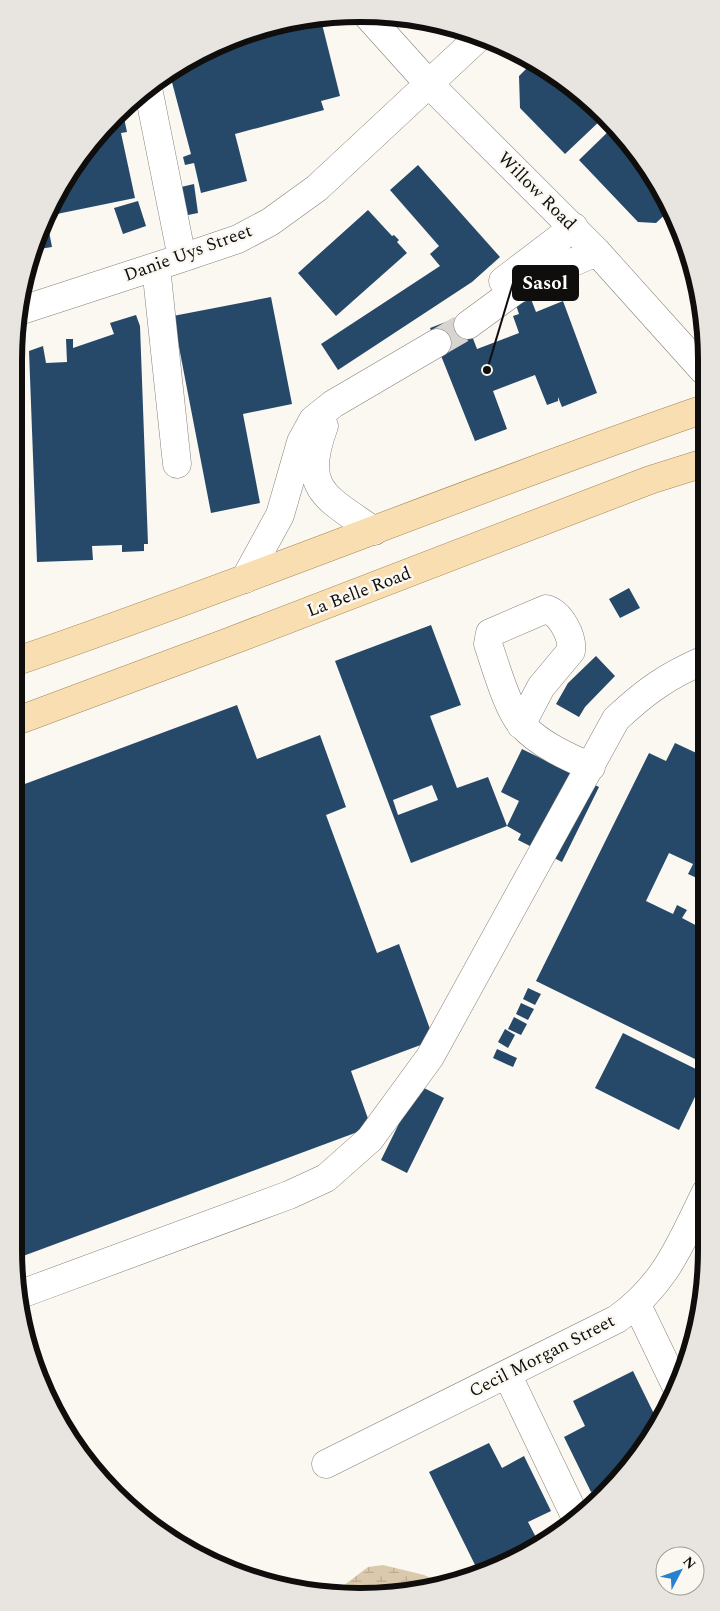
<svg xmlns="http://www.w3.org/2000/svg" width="720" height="1611" font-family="Spectral,serif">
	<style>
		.wetland { fill: url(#wetland-marsh) }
		.building { fill: #274969; fill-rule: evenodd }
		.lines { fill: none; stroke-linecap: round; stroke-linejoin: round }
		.minor-tunnel { stroke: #d8d5d0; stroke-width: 28; stroke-dasharray: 28 14; stroke-linecap: butt }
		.minor-casing { stroke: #84817b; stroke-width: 29 }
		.major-casing { stroke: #a48755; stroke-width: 29 }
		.minor { stroke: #fff; stroke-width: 28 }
		.major { stroke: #f9deb1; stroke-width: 28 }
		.labels { text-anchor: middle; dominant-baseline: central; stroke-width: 5; stroke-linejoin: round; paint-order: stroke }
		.street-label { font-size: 18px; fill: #0f0e0c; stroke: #fbf8f2 }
		.rim { fill: none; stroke: #0f0e0c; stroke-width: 6 }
		.leader { fill: none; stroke: #0f0e0c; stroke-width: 2 }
		.callout-dot { fill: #0f0e0c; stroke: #fbf8f2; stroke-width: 2 }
		.callout { fill: #0f0e0c; stroke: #0f0e0c; stroke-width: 2 }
		.callout-label { font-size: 19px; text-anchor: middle; font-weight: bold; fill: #fff }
	</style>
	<defs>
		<pattern id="wetland-marsh" width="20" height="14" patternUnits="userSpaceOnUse" patternTransform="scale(1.25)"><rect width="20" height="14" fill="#dac9ac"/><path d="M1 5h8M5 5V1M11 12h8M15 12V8" fill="none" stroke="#baab93"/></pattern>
	</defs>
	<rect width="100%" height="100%" fill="#fbf8f2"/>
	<path class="wetland" d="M383,1565L424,1575L447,1585L405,1594L335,1592L368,1567Z"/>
	<path class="building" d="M292,20H300L302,29L322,24L340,96L321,101L324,110L235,134L247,181L201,193L194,163L185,165L183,157L191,154L169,71L227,40Z
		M532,63L571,85L603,118L565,154L520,108L519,76Z
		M124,118L127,132L121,133L135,198L52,215L50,208L72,168L110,121Z
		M613,127L635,149L670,210L656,223L638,222L579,160Z
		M418,165L500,257L472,282L338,370L321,344L440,266L430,254L439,246L390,190Z
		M194,184L198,213L188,215L181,187Z
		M138,201L146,226L123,234L114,208Z
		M368,210L392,236L394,235L399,240L397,242L407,253L336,316L298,273Z
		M46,216L52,247L33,250L40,228Z
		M271,297L292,404L243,414L260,503L211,513L173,316Z
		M531,299L536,312L563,301L597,393L562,407L558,397V401L547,405L535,375L493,391L507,429L475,441L430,328L464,315L477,349L519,333L513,316L519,314L516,305Z
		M136,315L140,326L148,544H144V551L122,552V545L92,546L93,560L37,562L29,351L43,346L46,363L67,362L66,339H73V348L114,334L110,323Z
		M629,588L640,608L620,618L609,599Z
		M431,625L461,705L430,716L457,788L488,777L507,826L411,863L335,661ZM432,785L438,800L398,815L393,800Z
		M596,656L615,676L585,707L579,717L556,704L568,683Z
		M237,705L257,759L320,735L346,807L326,815L377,953L399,944L434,1040L351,1071L371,1127L15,1259L14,788Z
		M675,743L705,757V870L699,879L688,874L693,864L669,853L646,901L673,914L677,905L687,910L682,918L705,930L706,1053L701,1062L536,981L649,753L666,761Z
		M522,749L599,787L562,862L518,840L521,834L507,826L519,801L501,792Z
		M528,988L541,994L535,1005L523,999Z
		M521,1003L534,1009L528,1020L516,1014Z
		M514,1017L527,1024L521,1035L508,1029Z
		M505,1029L515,1035L508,1048L498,1042Z
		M623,1033L706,1074L679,1130L595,1088Z
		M497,1049L517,1058L513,1067L493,1058Z
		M418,1085L444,1098L407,1173L381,1160Z
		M633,1371L657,1420L620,1480L614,1484L613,1481L591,1492L564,1437L585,1426L573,1401Z
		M489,1443L502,1468L524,1456L551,1511L528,1522L540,1545L533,1551L480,1575L429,1472Z"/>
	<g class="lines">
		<path class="minor-tunnel" d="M437,343L468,325"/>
		<g class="minor-casing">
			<path id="minor" d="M366,14L429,84L597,252L703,370
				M148,88L182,258
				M156,267L177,464
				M503,281L574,227
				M19,311L182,258L238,239L270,222L317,188L480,36
				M468,325L513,292L535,278L597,252
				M324,426C300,490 326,497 374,531
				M245,579L280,515L301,442L313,420L333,404L437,343
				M521,725L541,687L571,651C573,637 561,613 546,609L490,633L488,644C495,664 508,711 522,725C539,744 568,757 591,767
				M21,1294L289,1195L326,1178L370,1139L430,1057L616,719C646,691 667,676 704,660
				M637,1305L677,1388
				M507,1374L575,1516
				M326,1464L617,1319C666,1284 680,1244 706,1192"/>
		</g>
		<g class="major-casing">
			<path id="major" d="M14,662C245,583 472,489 704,409
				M14,722L231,641L650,480L704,463"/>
		</g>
		<use href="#minor" class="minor"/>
		<use href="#major" class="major"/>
	</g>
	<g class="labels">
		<g class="street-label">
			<text transform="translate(537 191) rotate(45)">Willow Road</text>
			<text transform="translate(188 253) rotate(-20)">Danie Uys Street</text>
			<text transform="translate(359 592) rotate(-21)">La Belle Road</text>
			<text transform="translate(542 1356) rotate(-27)">Cecil Morgan Street</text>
		</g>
	</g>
	<path d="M0 0H720V1611H0ZM360 22H360A338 338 0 0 1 698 360V1250A338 338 0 0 1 360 1588H360A338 338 0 0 1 22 1250V360A338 338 0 0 1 360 22Z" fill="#e8e5e0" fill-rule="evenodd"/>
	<path class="rim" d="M360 22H360A338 338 0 0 1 698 360V1250A338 338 0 0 1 360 1588H360A338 338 0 0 1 22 1250V360A338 338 0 0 1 360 22Z"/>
	<path class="leader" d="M487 370L513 283"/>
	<circle class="callout-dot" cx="487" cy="370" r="5"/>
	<rect class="callout" x="513" y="266" width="65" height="34" rx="5"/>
	<g class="callout-label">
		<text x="545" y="289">Sasol</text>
	</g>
	<g transform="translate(680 1571) rotate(49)"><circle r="24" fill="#fbf8f2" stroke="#9d9a96"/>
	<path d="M0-4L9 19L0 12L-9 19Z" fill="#2582ce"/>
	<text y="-8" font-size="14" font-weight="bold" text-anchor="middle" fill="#0f0e0c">N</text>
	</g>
</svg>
